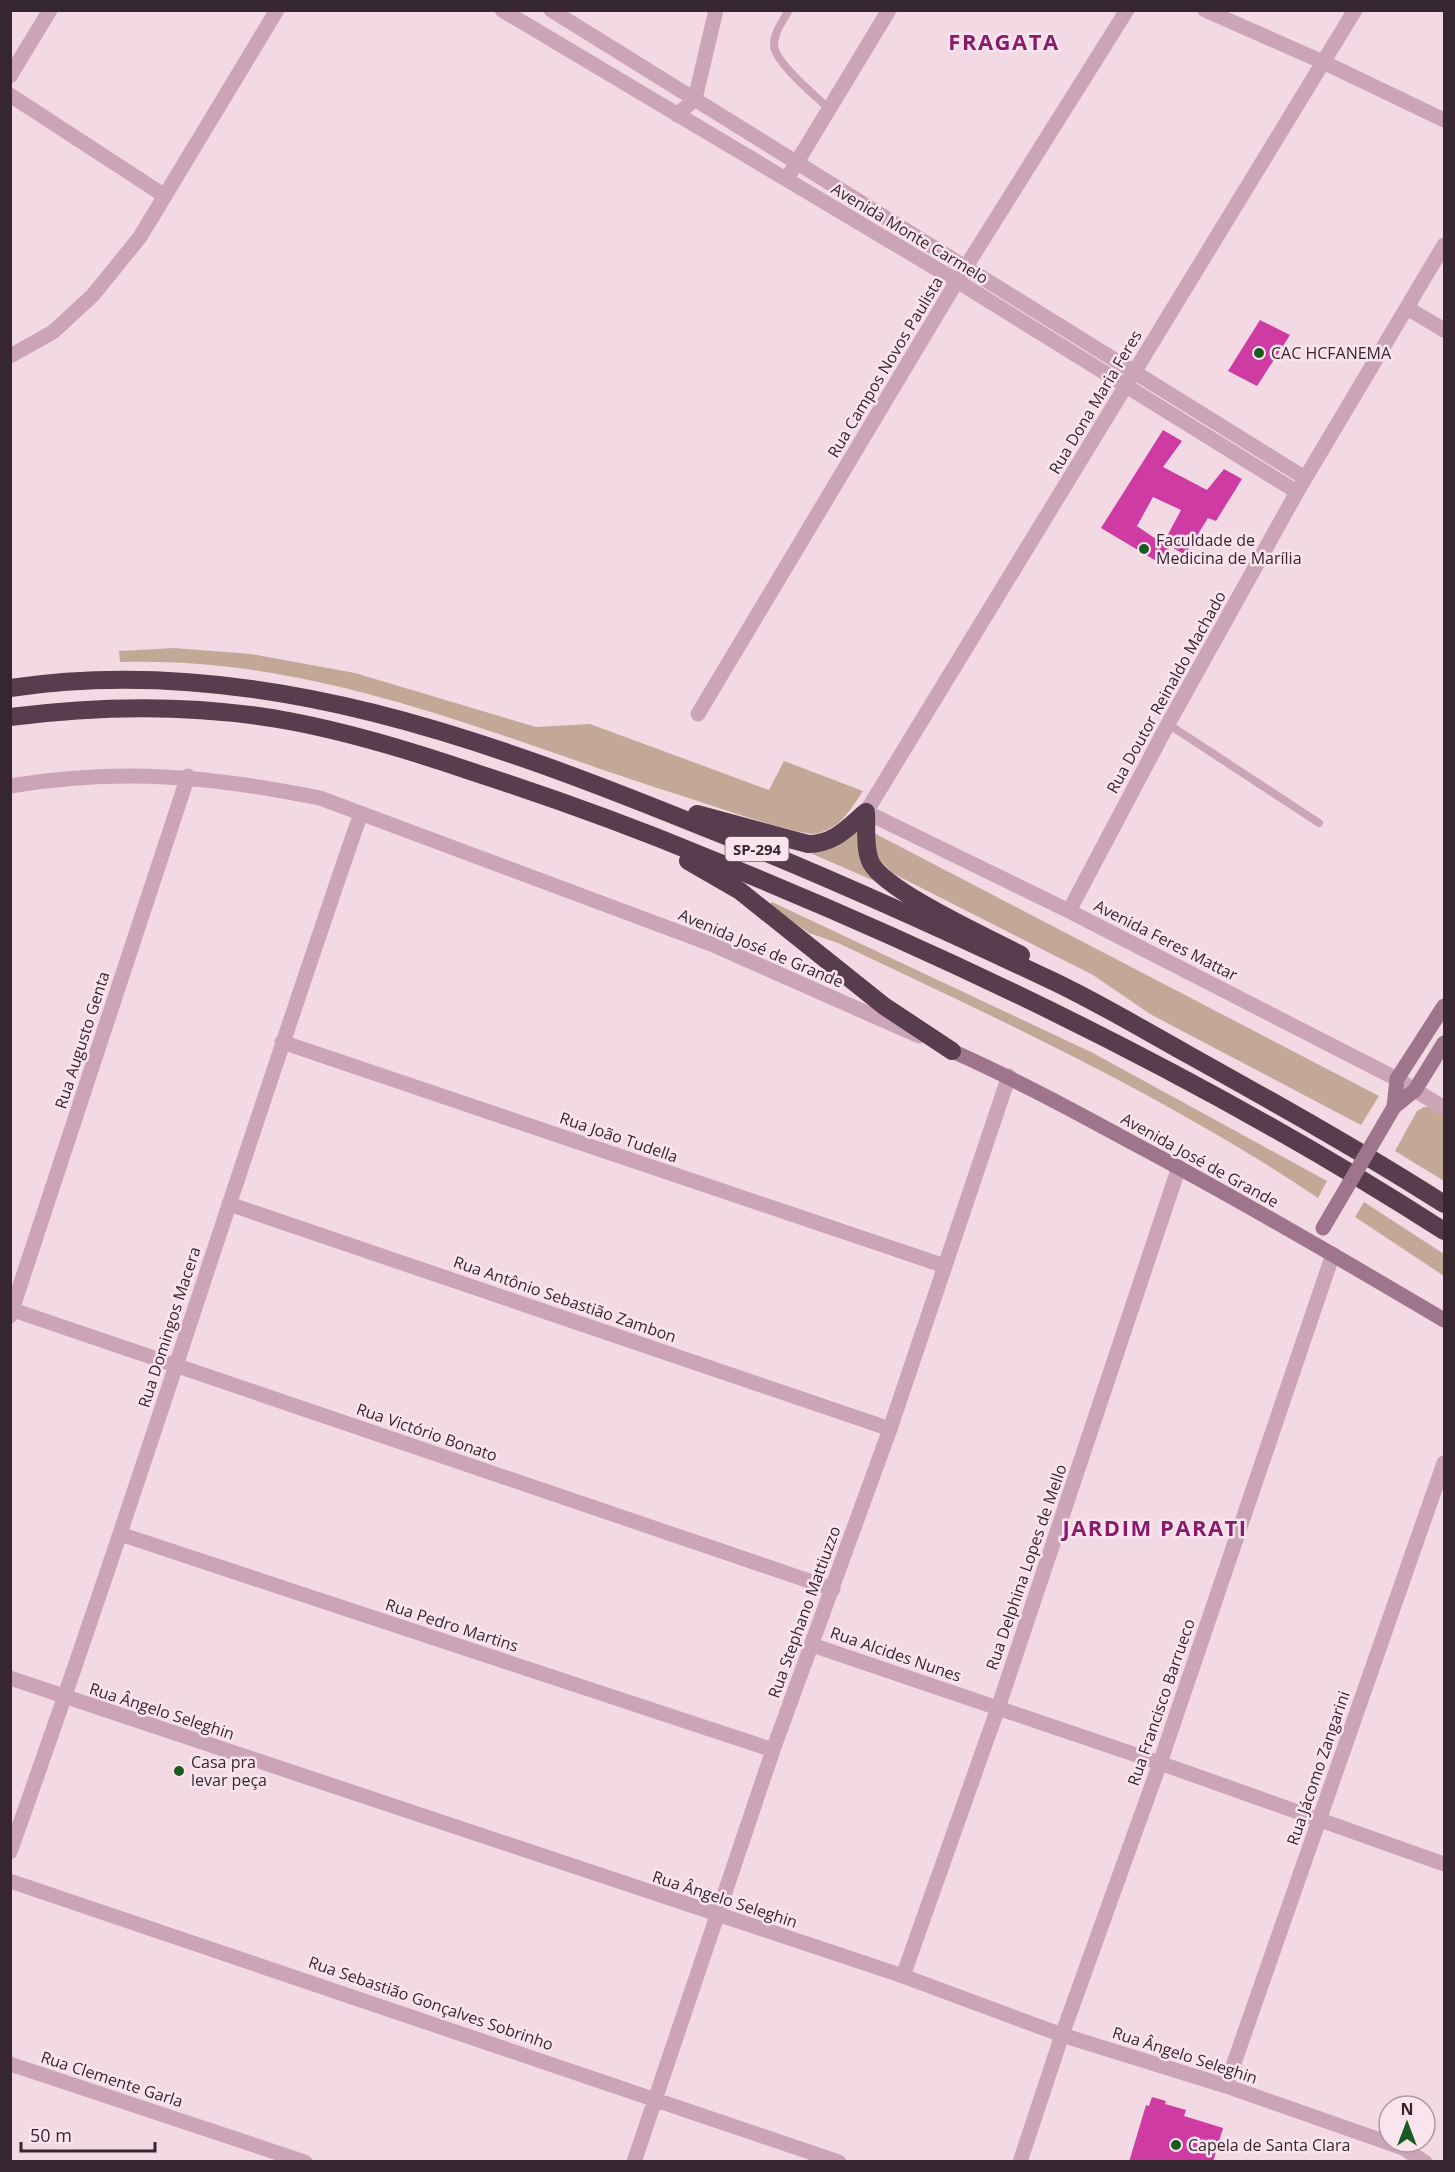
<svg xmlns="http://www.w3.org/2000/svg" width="1455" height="2172" font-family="'Open Sans',sans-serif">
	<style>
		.green { fill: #c3a898 }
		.building { fill: #ce3ca3 }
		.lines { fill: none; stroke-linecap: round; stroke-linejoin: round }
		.service { stroke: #cca4b7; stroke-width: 8 }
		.minor { stroke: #cca4b7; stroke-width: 15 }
		.tertiary { stroke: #cca4b7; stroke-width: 15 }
		.secondary { stroke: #9f758e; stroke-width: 15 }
		.motorway { stroke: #583d4e; stroke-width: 18 }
		.secondary-bridge { stroke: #9f758e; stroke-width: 15 }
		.poi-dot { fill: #195a21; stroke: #fae5ee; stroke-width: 2 }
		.labels { text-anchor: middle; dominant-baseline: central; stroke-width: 5; stroke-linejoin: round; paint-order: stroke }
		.shield { fill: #fae5ee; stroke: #715f69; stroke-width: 1.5 }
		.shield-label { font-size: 15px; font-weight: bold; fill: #362630 }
		.street-label { font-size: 16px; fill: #362630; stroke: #fae5ee }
		.poi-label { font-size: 16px; fill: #362630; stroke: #fae5ee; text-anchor: start }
		.district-label { font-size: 22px; font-weight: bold; letter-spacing: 1.5px; fill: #8a1a6a; stroke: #fae5ee }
	</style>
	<rect width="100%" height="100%" fill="#f3d9e4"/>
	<path class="green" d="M174,648L251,654L355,673L536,727L590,724L769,790L784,761L863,791C849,812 838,832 811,834C765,825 720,808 676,794C491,735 318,656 120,662L119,651Z
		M859,826C856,855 861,861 879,883L808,852C832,851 843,845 859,826Z
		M874,833L1379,1096L1361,1125L1150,1014L1093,975L894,874L876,857Z
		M772,902L1093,1053L1327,1181L1318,1198C1168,1097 1001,1020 838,943L809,933L769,905Z
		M1424,1107H1431L1444,1115V1181L1395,1151L1417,1111Z
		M1364,1202L1444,1254V1276L1355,1217Z"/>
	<path class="building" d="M1260,320L1290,335L1257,386L1228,371Z
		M1163,430L1182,441L1163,467L1207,490L1224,469L1242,479L1216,521L1208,518L1185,555L1164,542L1181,510L1153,497L1137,526L1169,548L1163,565L1101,528Z
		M1152,2097L1166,2101L1165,2104L1186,2110L1184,2116L1223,2128L1213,2162H1129L1146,2105L1149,2106Z"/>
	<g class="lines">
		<path class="service" d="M789,10C783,21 774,32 774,45C774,62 817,97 829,109
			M1168,724L1319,823"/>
		<path class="minor" d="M502,10L957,281L1297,492
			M551,10L1305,478
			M1205,10L1323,62L1444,120
			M1355,10L866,812L1069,911L1397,1079L1444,1108
			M10,76L50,10
			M10,95L165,196
			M677,115L695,99L716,10
			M791,172L889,10
			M1407,308L1444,330
			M10,356L53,332L93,295L140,237L277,10
			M698,714L957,281L1127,10
			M10,786C122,768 210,776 320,798L711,944L919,1036
			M1069,911L1168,724L1297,492L1444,245
			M282,1042L945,1266
			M229,1204L890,1429
			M10,1309L833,1589
			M10,1316L188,776
			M120,1534L773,1750
			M812,1645L1160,1763L1444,1864
			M10,1852C133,1508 241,1159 361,813
			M10,1881L839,2162
			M903,1976L998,1708L1179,1167
			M10,2064L305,2162
			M634,2162L773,1750L890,1429L1009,1076
			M1020,2162L1062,2035"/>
		<path class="tertiary" d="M10,1678L903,1976L1062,2035L1226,2086L1403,2148L1425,2162
			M1062,2035L1160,1763L1333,1254
			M1226,2086L1444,1463"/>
		<path class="secondary" d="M952,1051C1013,1078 1072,1110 1131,1142C1237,1198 1341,1259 1444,1320
			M1394,1107L1397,1079L1444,1006
			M1394,1107L1415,1090L1444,1043"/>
		<path class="motorway" d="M10,688C256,651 494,742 718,833C833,879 947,931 1059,984C1104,1006 1146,1031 1189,1055C1275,1103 1361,1151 1444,1204
			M10,717C103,705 197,704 289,721C353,733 415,752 476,773C553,798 628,825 703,856C956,958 1215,1084 1444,1231
			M866,812C867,828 864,849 871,863C887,892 989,938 1021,955
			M697,814L808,844C834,844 847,828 866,812
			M688,861L740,891L884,1006L952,1051"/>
		<path class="secondary-bridge" d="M1323,1228L1394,1107"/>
	</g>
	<g class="poi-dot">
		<circle cx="1259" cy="353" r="6"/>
		<circle cx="1144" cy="549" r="6"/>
		<circle cx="179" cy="1771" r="6"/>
		<circle cx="1176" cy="2145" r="6"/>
	</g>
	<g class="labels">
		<rect class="shield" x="725.5" y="837" width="63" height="24" rx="4.5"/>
		<g class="shield-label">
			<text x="757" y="849">SP-294</text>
		</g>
		<g class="street-label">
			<text transform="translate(910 233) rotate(31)">Avenida Monte Carmelo</text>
			<text transform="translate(885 367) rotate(-59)">Rua Campos Novos Paulista</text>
			<text transform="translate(1095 402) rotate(-59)">Rua Dona Maria Feres</text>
			<text transform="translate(1166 692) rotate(-61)">Rua Doutor Reinaldo Machado</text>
			<text transform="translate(1166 940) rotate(27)">Avenida Feres Mattar</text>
			<text transform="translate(761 948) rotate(23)">Avenida José de Grande</text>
			<text transform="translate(82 1040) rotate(-72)">Rua Augusto Genta</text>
			<text transform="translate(619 1137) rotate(19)">Rua João Tudella</text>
			<text transform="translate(1200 1160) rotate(29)">Avenida José de Grande</text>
			<text transform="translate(565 1299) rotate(19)">Rua Antônio Sebastião Zambon</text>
			<text transform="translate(169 1327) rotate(-72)">Rua Domingos Macera</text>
			<text transform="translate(427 1432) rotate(19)">Rua Victório Bonato</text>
			<text transform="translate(1026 1567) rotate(-71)">Rua Delphina Lopes de Mello</text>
			<text transform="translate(804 1612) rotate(-70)">Rua Stephano Mattiuzzo</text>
			<text transform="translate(452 1625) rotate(18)">Rua Pedro Martins</text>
			<text transform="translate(896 1654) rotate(19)">Rua Alcides Nunes</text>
			<text transform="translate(1161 1702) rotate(-71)">Rua Francisco Barrueco</text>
			<text transform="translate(162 1711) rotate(18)">Rua Ângelo Seleghin</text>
			<text transform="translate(1318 1768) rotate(-71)">Rua Jácomo Zangarini</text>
			<text transform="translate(725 1899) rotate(18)">Rua Ângelo Seleghin</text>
			<text transform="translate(431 2003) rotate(19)">Rua Sebastião Gonçalves Sobrinho</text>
			<text transform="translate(1185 2055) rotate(18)">Rua Ângelo Seleghin</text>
			<text transform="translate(112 2079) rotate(18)">Rua Clemente Garla</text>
		</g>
		<g class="poi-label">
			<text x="1271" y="353">CAC HCFANEMA</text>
			<text x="1156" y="540">Faculdade de<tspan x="1156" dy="18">Medicina de Marília</tspan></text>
			<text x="191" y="1762">Casa pra<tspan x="191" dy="18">levar peça</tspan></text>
			<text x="1188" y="2145">Capela de Santa Clara</text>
		</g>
		<g class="district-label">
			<text x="1004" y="41">FRAGATA</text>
			<text x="1155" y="1527">JARDIM PARATI</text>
		</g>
	</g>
	<rect width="1455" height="2172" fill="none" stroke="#362630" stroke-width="24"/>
	<g transform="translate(1407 2124)"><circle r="28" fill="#fae5ee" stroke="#ac99a2" stroke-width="1.5"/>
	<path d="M0-4.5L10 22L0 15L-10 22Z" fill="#195a21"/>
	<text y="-9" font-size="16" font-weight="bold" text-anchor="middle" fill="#362630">N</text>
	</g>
	<path d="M21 2142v9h134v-9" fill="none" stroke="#362630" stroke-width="3"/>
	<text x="30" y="2142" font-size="18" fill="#362630" stroke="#fae5ee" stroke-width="4.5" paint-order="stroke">50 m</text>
</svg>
